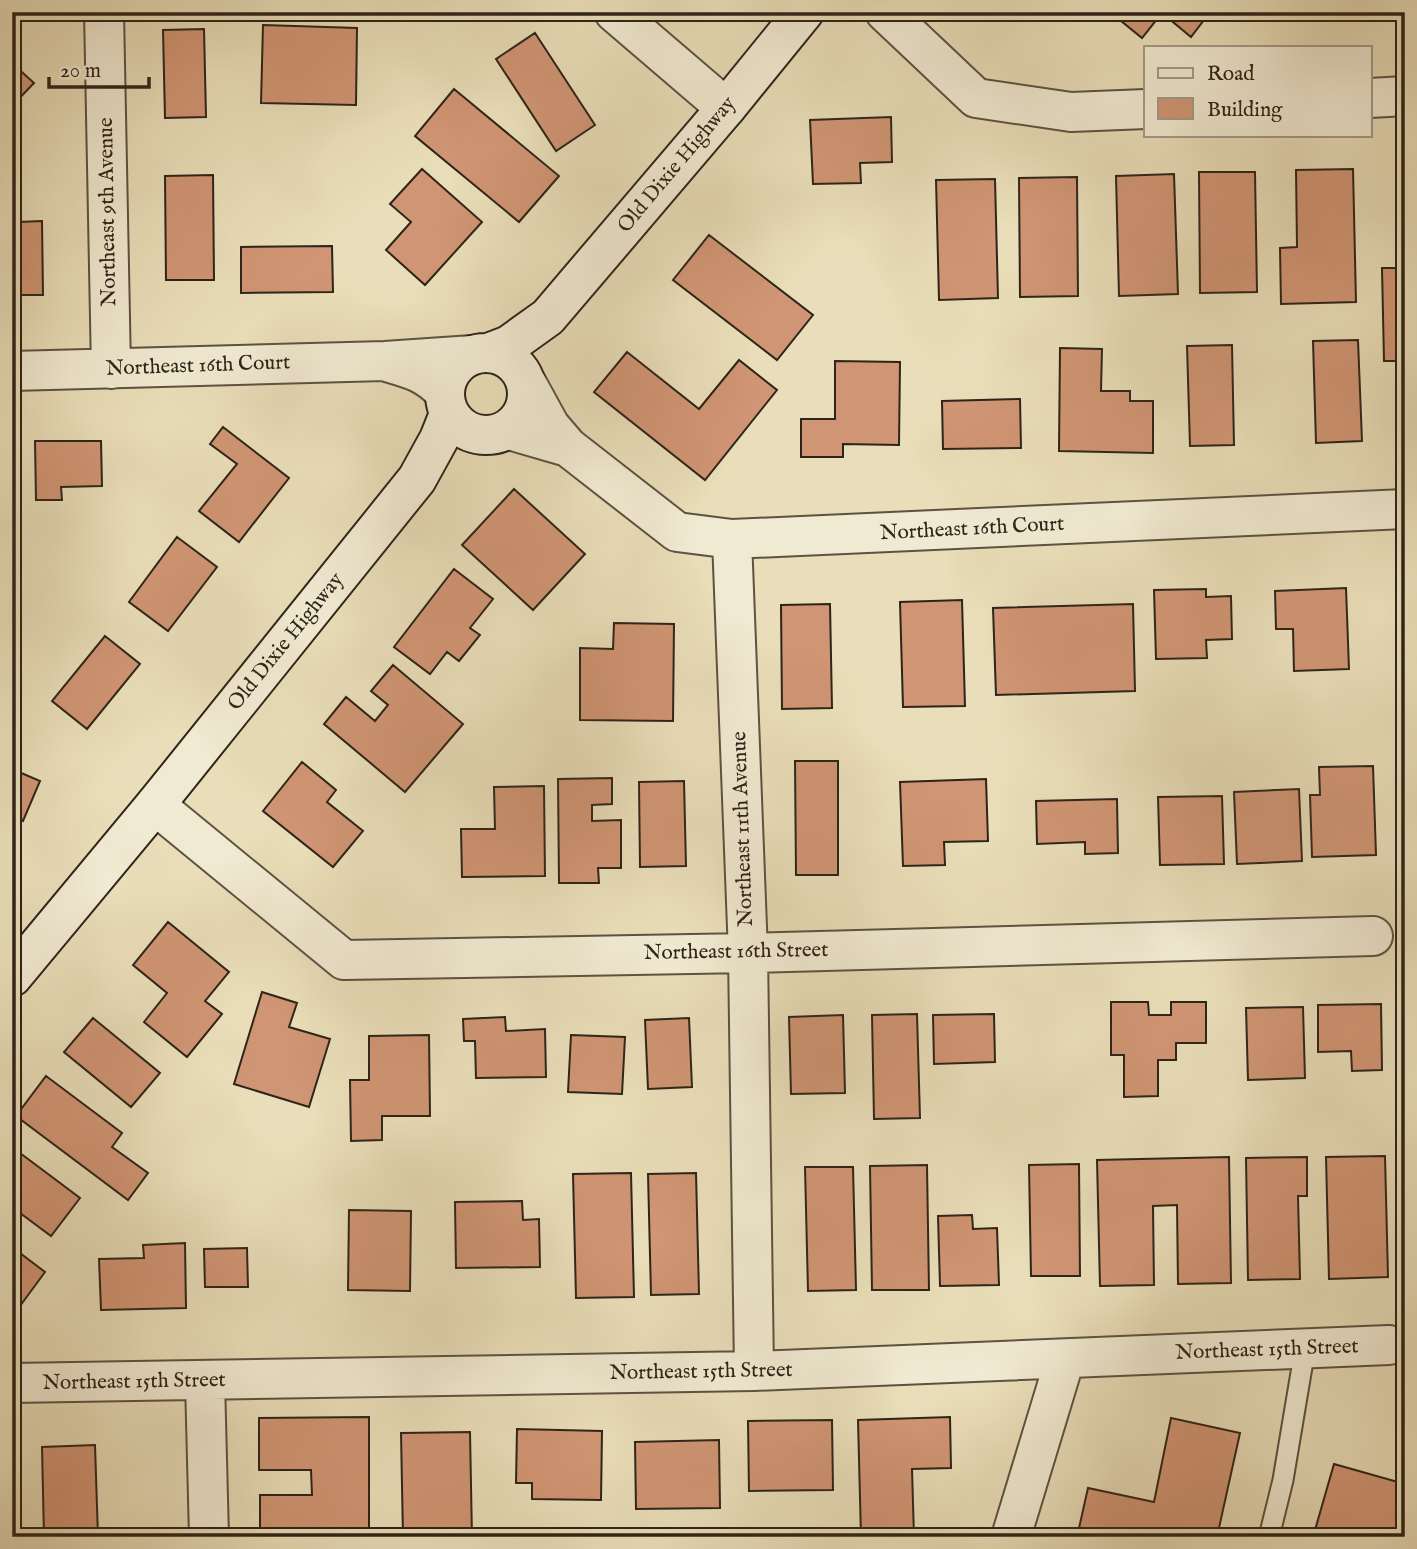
<svg xmlns="http://www.w3.org/2000/svg" width="1417" height="1549" font-family="'IM FELL English',serif">
	<style>
		.building { fill: #d09574; stroke: #2e2419; stroke-width: 2 }
		.lines { fill: none; stroke-linecap: round; stroke-linejoin: round }
		.lane-casing { stroke: #5d5241; stroke-width: 23 }
		.street-casing { stroke: #5d5241; stroke-width: 42 }
		.secondary-casing { stroke: #2e2419; stroke-width: 42 }
		.lane { stroke: #f1ead2; stroke-width: 19 }
		.street { stroke: #f1ead2; stroke-width: 38 }
		.secondary { stroke: #f1ead2; stroke-width: 38 }
		.labels { text-anchor: middle; dominant-baseline: central; stroke-width: 6; stroke-linejoin: round; paint-order: stroke }
		.street-label { font-size: 21px; fill: #2e2419; stroke: #f1ead2 }
	</style>
	<rect width="100%" height="100%" fill="#e9deb9"/>
	<filter id="stains"><feTurbulence type="fractalNoise" baseFrequency=".00286" numOctaves="4"/><feColorMatrix values="0 0 0 0 .2 0 0 0 0 .09 0 0 0 0 .02 0 0 0 .5 -.17"/></filter>
	<radialGradient id="worn" r=".72"><stop offset=".6" stop-color="#630" stop-opacity="0"/><stop offset="1" stop-color="#630" stop-opacity=".3"/></radialGradient>
	<path class="building" d="M1110,12H1210L1191,37L1162,13L1142,38Z
		M263,25L357,28L356,105L261,103Z
		M204,29L206,117L165,118L163,30Z
		M535,33L595,125L556,151L496,59Z
		M12,63L34,83L12,106Z
		M454,89L559,176L519,222L415,136Z
		M891,117L892,162L860,163L861,183L813,184L810,120Z
		M422,169L482,222L425,285L386,250L411,222L390,204Z
		M1353,169L1356,302L1281,304L1280,248L1297,247L1296,170Z
		M1199,172H1255L1257,292L1200,293Z
		M1174,174L1178,294L1119,296L1116,176Z
		M213,175L214,280H166L165,176Z
		M1077,177L1078,296L1020,297L1019,178Z
		M995,179L998,298L939,300L936,180Z
		M42,221L43,295H12V237H18V222Z
		M709,235L813,315L777,360L673,280Z
		M332,246L333,292L241,293V247Z
		M1382,268H1405V361H1384Z
		M1358,340L1362,441L1316,443L1313,341Z
		M1232,345L1234,445L1190,446L1187,346Z
		M1060,348L1102,349L1101,391H1130V401H1153V453L1059,451Z
		M627,352L699,409L739,360L777,390L705,480L594,392Z
		M835,361L900,362L899,445L843,444V457H801V419H835Z
		M1020,399L1021,448L943,449L942,401Z
		M223,427L289,478L239,542L199,511L237,464L210,444Z
		M35,441H101L102,486L61,487L62,500H36Z
		M12,445H18L19,498H12Z
		M514,489L585,554L533,610L462,545Z
		M177,537L217,567L168,631L129,602Z
		M454,569L493,599L470,628L480,635L459,661L447,652L430,674L394,647Z
		M1346,588L1349,669L1294,671L1293,629H1276L1275,591Z
		M1206,589V597L1231,596L1232,639L1206,640L1207,658L1156,659L1154,590Z
		M962,600L965,706L903,707L900,602Z
		M830,604L832,708L782,709L781,605Z
		M1133,604L1135,691L996,695L993,608Z
		M614,623L674,624L673,721L580,720V648L613,649Z
		M105,636L140,664L87,729L52,701Z
		M393,665L463,724L405,792L324,724L346,697L375,721L388,705L371,691Z
		M795,761H838V875H796Z
		M302,762L336,790L327,802L363,831L333,867L263,811Z
		M1373,766L1376,855L1312,857L1310,795H1320L1319,767Z
		M12,769L40,781L23,821L12,817Z
		M612,778V804L592,805V821L621,820V868H598L599,883H559L558,779Z
		M986,779L988,841L944,842L945,865L903,866L900,782Z
		M684,781L686,866L640,867L639,782Z
		M544,786L545,876L462,877L461,829H495L494,787Z
		M1299,789L1302,861L1237,864L1234,792Z
		M1222,796L1224,864L1160,865L1158,797Z
		M1117,799L1118,853L1085,854V842L1037,844L1036,801Z
		M168,922L229,972L205,1001L222,1014L187,1057L144,1022L167,993L133,965Z
		M262,992L297,1003L289,1027L330,1039L309,1107L234,1084Z
		M1111,1002H1148L1149,1015H1171V1002H1206V1043H1176V1060H1158V1096L1124,1097V1055H1111Z
		M1381,1004L1382,1070L1352,1071L1351,1051L1318,1052V1005Z
		M1303,1007L1305,1078L1248,1080L1246,1008Z
		M917,1014L920,1118L874,1119L872,1015Z
		M994,1014L995,1062L934,1064L933,1015Z
		M843,1015L845,1093L791,1094L789,1017Z
		M505,1017L506,1031L545,1029L546,1077L476,1078L475,1041H464L463,1019Z
		M93,1018L160,1073L131,1107L64,1052Z
		M689,1018L692,1087L648,1089L645,1020Z
		M429,1035L430,1116H382V1140L351,1141L350,1080H369V1036Z
		M571,1035L625,1037L622,1094L568,1092Z
		M46,1076L122,1133L112,1147L148,1173L128,1200L16,1116Z
		M12,1147L80,1198L51,1236L12,1207Z
		M1385,1156L1388,1277L1329,1279L1326,1157Z
		M1229,1157L1231,1283L1178,1284L1177,1205L1153,1206L1154,1285L1100,1286L1097,1160Z
		M1307,1157V1196H1298L1300,1279L1248,1280L1246,1158Z
		M1079,1164L1080,1276H1031L1029,1165Z
		M927,1165L929,1290H872L870,1166Z
		M805,1167H853L856,1290L808,1291Z
		M631,1173L634,1297L576,1298L573,1174Z
		M696,1173L699,1294L651,1295L648,1174Z
		M522,1201L523,1220L539,1219L540,1267L456,1268L455,1202Z
		M349,1210L411,1211L410,1291L348,1290Z
		M972,1215L973,1229L997,1228L999,1285L940,1286L938,1216Z
		M185,1243L186,1308L101,1310L99,1259L144,1258L143,1245Z
		M12,1247L45,1272L17,1310L12,1306Z
		M247,1248L248,1287H205L204,1249Z
		M369,1417V1537H260V1495H312L311,1470H259V1418Z
		M950,1417L951,1468L912,1469L914,1537H861L858,1420Z
		M1171,1418L1240,1433L1217,1537H1077L1088,1488L1154,1502Z
		M832,1420L833,1490L749,1491L748,1421Z
		M517,1429L602,1431L601,1500L532,1499V1483H516Z
		M470,1432L472,1537H403L401,1433Z
		M719,1440L720,1508L636,1509L635,1442Z
		M95,1445L98,1537H44L42,1447Z
		M1334,1464L1405,1484V1537H1313Z"/>
	<g class="lines">
		<g class="lane-casing">
			<path id="lane" d="M1269,1537L1283,1480L1305,1349"/>
		</g>
		<g class="street-casing">
			<path id="street" d="M104,12L111,369
				M614,12L726,108
				M885,12L976,98L1071,112L1146,109
				M1370,98L1405,96
				M390,363C414,370 428,374 445,393
				M12,371L385,361L473,355
				M527,384L550,426L568,447L677,532L732,539L1405,509
				M509,430L568,447
				M732,539L748,953L754,1371
				M155,805L344,960L748,953L1373,936
				M205,1381L209,1537
				M12,1383L754,1371L1389,1345
				M1011,1537L1065,1359"/>
		</g>
		<g class="secondary-casing">
			<path id="secondary" d="M445 394a41 41 0 1 1 82 0a41 41 0 1 1-82 0Z
				M488,353L509,345L548,317L726,108L804,12
				M12,977L155,805L417,479L439,439L449,414"/>
		</g>
		<use href="#lane" class="lane"/>
		<use href="#street" class="street"/>
		<use href="#secondary" class="secondary"/>
	</g>
	<g class="labels">
		<g class="street-label">
			<text transform="translate(677 165) rotate(-50)">Old Dixie Highway</text>
			<text transform="translate(108 212) rotate(-91)">Northeast 9th Avenue</text>
			<text transform="translate(198 366) rotate(-2)">Northeast 16th Court</text>
			<text transform="translate(972 529) rotate(-3)">Northeast 16th Court</text>
			<text transform="translate(286 642) rotate(-51)">Old Dixie Highway</text>
			<text transform="translate(743 829) rotate(-92)">Northeast 11th Avenue</text>
			<text transform="translate(736 952) rotate(-1)">Northeast 16th Street</text>
			<text transform="translate(1267 1350) rotate(-2)">Northeast 15th Street</text>
			<text transform="translate(701 1372) rotate(-1)">Northeast 15th Street</text>
			<text transform="translate(134 1382) rotate(-1)">Northeast 15th Street</text>
		</g>
	</g>
	<rect width="1417" height="1549" fill="none" stroke="#e9deb9" stroke-width="42"/>
	<rect x="14" y="14" width="1389" height="1521" fill="none" stroke="#2e2419" stroke-width="3.5"/>
	<rect x="21" y="21" width="1375" height="1507" fill="none" stroke="#2e2419" stroke-width="2"/>
	<rect x="1144" y="46" width="228" height="91" fill="#f1ead2" stroke="#a39b88" stroke-width="2"/>
	<rect x="1158" y="68" width="35" height="10" fill="#f1ead2" stroke="#a39b88" stroke-width="2"/>
	<text x="1207" y="80" font-size="21" fill="#2e2419">Road</text>
	<rect x="1158" y="98" width="35" height="21" fill="#d09574" stroke="#a39b88" stroke-width="2"/>
	<text x="1207" y="116" font-size="21" fill="#2e2419">Building</text>
	<path d="M49 77v10h100v-10" fill="none" stroke="#2e2419" stroke-width="3.5"/>
	<text x="60" y="77" font-size="21" fill="#2e2419" stroke="#f1ead2" stroke-width="5" paint-order="stroke">20 m</text>
	<rect width="100%" height="100%" filter="url(#stains)"/>
	<rect width="100%" height="100%" fill="url(#worn)"/>
</svg>
